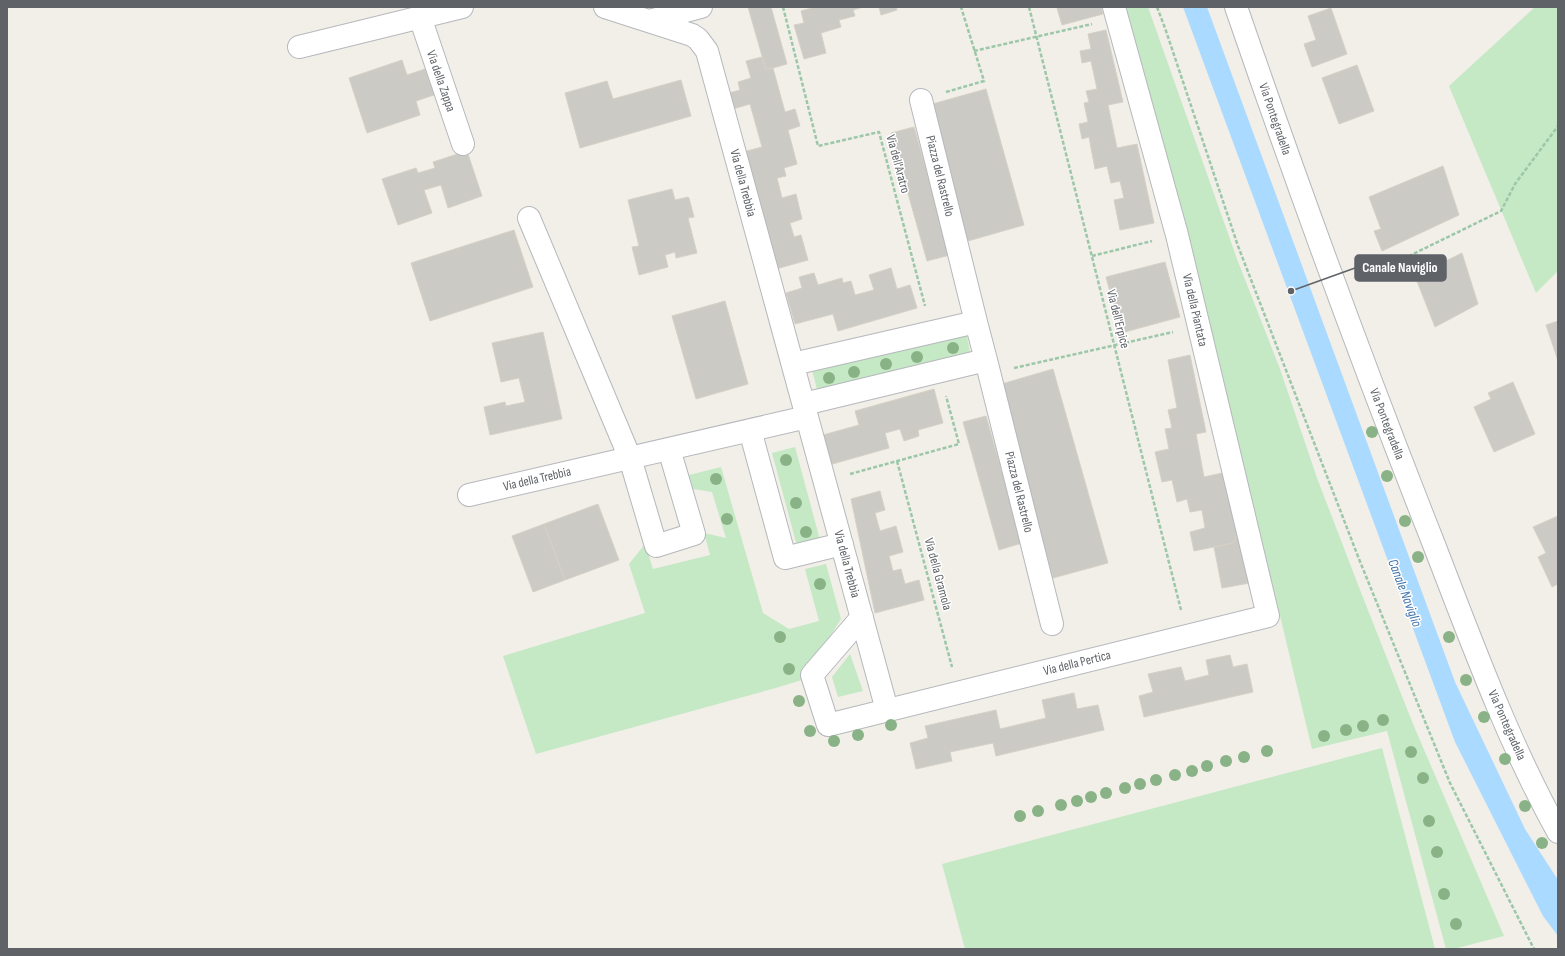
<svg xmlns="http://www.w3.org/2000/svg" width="1565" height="956" font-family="'Sofia Sans Condensed',sans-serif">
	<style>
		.green { fill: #c5e8c5 }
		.water { fill: #aadaff }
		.building { fill: #cccac5; stroke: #d6d1c6 }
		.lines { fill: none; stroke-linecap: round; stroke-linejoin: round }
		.minor-casing { stroke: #b5b8bc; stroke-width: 24 }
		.path { stroke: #9cc7a9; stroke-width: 2.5; stroke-dasharray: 4 2; stroke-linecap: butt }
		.minor { stroke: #fff; stroke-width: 22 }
		.tree { fill: #89b387 }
		.labels { text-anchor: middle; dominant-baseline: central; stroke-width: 3; stroke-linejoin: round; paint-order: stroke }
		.street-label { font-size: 13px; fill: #5f6368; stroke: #fff }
		.water-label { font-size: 14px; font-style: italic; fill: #4174aa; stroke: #fff }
		.leader { fill: none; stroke: #5f6368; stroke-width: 1.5 }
		.callout-dot { fill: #5f6368; stroke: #fff; stroke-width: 1.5 }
		.callout { fill: #5f6368; stroke: #5f6368; stroke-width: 1.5 }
		.callout-label { font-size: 14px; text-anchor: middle; font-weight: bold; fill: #fff }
	</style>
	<rect width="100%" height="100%" fill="#f1efe8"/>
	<path class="green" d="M1126,7H1148L1237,259L1280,369L1317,478L1362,595L1413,724L1504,936L1453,949H1446L1387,731L1312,749L1225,387Z
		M1535,7H1558V271L1536,293L1449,86Z
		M966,332L971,357L818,393L812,370Z
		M795,447L820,540L797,546L772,453Z
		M721,467L763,613L789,629L819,621L805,569L826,564L841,619L802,680L779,687L536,754L503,656L645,613L629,564L645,544L653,569L710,555L704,533L726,538L712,492L693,489L689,475Z
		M850,654L863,691L838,697L832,677Z
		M1382,748L1435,949H965L942,864Z"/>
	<path class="water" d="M1183,7H1207L1455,682L1525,829L1558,880V936L1543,916L1455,742Z"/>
	<path class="building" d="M748,7H771L787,64L766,70Z
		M816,7H863L853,10L855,16L839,20L841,27L821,33L826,53L804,59L794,25L804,23L801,11Z
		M879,7H896L897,10L881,15Z
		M1060,7H1101L1103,14L1062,25L1057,8Z
		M1331,8L1347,54L1312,67L1304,44L1316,40L1308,16Z
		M1106,30L1123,102L1108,105L1117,148L1137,144L1154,223L1120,230L1114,200L1124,198L1120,181L1111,183L1107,166L1095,169L1089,137L1082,139L1079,124L1088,122L1084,103L1089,102L1086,91L1097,89L1091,61L1082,63L1080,51L1091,49L1088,34Z
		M762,57L766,70L773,68L785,112L795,109L800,126L788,130L797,164L784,168L786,176L777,178L782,198L796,194L802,219L790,223L794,237L801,235L808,260L776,269L743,152L762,147L750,104L733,109L729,93L740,90L738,82L751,78L746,61Z
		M402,60L407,75L425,69L434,95L416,101L420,115L367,133L349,78Z
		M1357,65L1374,111L1339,124L1322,78Z
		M681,80L691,116L580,148L565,93L607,81L613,99Z
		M986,89L1024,225L968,241L929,105Z
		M914,127L950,255L927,261L891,133Z
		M467,151L482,196L448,208L441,185L424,190L432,213L398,225L382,179L416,168L418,173L435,168L433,162Z
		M1443,166L1459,215L1382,251L1374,231L1381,229L1369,197Z
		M672,189L675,200L688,197L689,198L694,217L688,218L697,253L676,258L675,252L665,255L668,267L639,275L632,247L639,246L628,200Z
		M514,230L533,287L430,321L411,263Z
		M1462,253L1478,304L1435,327L1415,276Z
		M1165,262L1180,317L1121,333L1106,277Z
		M891,268L897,289L910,285L917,308L838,331L833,314L795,324L786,293L802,288L799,277L814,273L818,285L842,278L843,283L851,281L855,295L874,290L869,275Z
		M725,301L748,384L696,399L672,316Z
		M1558,321V361L1546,325Z
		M543,332L562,419L490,435L484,407L505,402L506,406L525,402L519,378L501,382L492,343Z
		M1190,355L1206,432L1196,434L1204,477L1227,472L1239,533L1233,543L1194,551L1190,532L1205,528L1202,510L1190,512L1187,499L1177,502L1172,480L1162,482L1155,452L1169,449L1165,429L1172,428L1168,410L1177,408L1168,360Z
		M1053,369L1108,563L1053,578L998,385Z
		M1513,382L1535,434L1494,452L1474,407L1491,399L1488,393Z
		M934,389L943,423L918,430L919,436L904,441L900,429L885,433L889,448L829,465L823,435L859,425L855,411Z
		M986,416L1022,543L999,550L963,422Z
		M880,491L885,510L875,513L880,531L896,526L903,552L889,556L893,571L901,569L905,584L919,580L924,600L875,613L851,499Z
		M598,504L619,560L565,580L544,524Z
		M1558,516V584L1552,587L1538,557L1546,553L1533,527Z
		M544,524L565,580L533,592L512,536Z
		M1239,533L1250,583L1222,588L1214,547L1233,543Z
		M1230,655L1233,667L1247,664L1253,692L1144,717L1139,696L1153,692L1148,674L1181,667L1185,681L1209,675L1206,660Z
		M1074,693L1077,709L1098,705L1104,730L996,756L993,743L950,752L952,761L916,769L910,743L928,738L925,726L996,710L1000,729L1046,718L1042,700Z"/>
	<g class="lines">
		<g class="minor-casing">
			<path id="minor" d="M605,7L692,35L698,39L707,51L887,710
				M1236,7C1298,187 1363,365 1433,542C1471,640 1507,740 1558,832
				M420,17L463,144
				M649,21L701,7
				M299,47L462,7
				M921,100L976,322
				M529,218L630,458L656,546L694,534L669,449
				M986,360L1052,624
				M793,364L976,322L986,360L804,404
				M750,430L785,558L842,544
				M469,495L807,417
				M862,617L812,675L828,725L1268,616L1177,235L1114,7"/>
		</g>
		<path class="path" d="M783,7L818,146L879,132L925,306
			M1029,7L1181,610
			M1157,7L1165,28L1238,246L1359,559L1450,783L1534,949
			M974,51L1092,24
			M946,92L984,81L961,7
			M1092,256L1152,241
			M1360,280L1501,211L1515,184L1558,126
			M1014,368L1173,332
			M897,461L952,667
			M850,474L959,444L946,396"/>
		<use href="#minor" class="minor"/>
	</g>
	<g class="tree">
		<circle cx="953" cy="348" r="6"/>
		<circle cx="917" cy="357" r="6"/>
		<circle cx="886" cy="364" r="6"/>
		<circle cx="854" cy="372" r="6"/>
		<circle cx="829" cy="378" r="6"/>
		<circle cx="1372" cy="432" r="6"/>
		<circle cx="786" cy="460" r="6"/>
		<circle cx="1387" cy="476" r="6"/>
		<circle cx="716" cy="479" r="6"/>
		<circle cx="796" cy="503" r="6"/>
		<circle cx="727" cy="519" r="6"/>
		<circle cx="1405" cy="521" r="6"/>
		<circle cx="806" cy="532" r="6"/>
		<circle cx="1418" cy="557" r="6"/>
		<circle cx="820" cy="584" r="6"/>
		<circle cx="780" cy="637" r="6"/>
		<circle cx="1449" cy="637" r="6"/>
		<circle cx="789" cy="669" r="6"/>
		<circle cx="1466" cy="680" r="6"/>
		<circle cx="799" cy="701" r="6"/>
		<circle cx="1484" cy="717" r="6"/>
		<circle cx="1383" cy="720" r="6"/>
		<circle cx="891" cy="725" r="6"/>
		<circle cx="1363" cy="726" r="6"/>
		<circle cx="1346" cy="730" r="6"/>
		<circle cx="810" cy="731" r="6"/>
		<circle cx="858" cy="735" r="6"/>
		<circle cx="1324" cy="736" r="6"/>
		<circle cx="834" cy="741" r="6"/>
		<circle cx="1267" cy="751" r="6"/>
		<circle cx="1411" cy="752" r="6"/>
		<circle cx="1244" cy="757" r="6"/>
		<circle cx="1505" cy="759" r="6"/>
		<circle cx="1226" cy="761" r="6"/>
		<circle cx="1207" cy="766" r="6"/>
		<circle cx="1192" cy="771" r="6"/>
		<circle cx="1175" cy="775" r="6"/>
		<circle cx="1423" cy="778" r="6"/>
		<circle cx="1156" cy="780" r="6"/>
		<circle cx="1140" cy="784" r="6"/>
		<circle cx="1125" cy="788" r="6"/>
		<circle cx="1106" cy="793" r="6"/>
		<circle cx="1091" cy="797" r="6"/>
		<circle cx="1077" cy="801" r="6"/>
		<circle cx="1061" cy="805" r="6"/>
		<circle cx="1525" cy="806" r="6"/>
		<circle cx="1038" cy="811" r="6"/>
		<circle cx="1020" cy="816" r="6"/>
		<circle cx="1429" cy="821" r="6"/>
		<circle cx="1542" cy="843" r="6"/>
		<circle cx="1437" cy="852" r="6"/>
		<circle cx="1444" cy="894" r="6"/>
		<circle cx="1456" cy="924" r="6"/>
	</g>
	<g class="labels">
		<g class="street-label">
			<text transform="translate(441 81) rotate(71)">Via della Zappa</text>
			<text transform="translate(1275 119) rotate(71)">Via Pontegradella</text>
			<text transform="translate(898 164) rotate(75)">Via dell'Aratro</text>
			<text transform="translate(940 176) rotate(76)">Piazza del Rastrello</text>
			<text transform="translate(743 183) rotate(75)">Via della Trebbia</text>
			<text transform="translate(1195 310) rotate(77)">Via della Piantata</text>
			<text transform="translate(1118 319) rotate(76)">Via dell'Erpice</text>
			<text transform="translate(1387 424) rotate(69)">Via Pontegradella</text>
			<text transform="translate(537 479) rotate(-13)">Via della Trebbia</text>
			<text transform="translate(1019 492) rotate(76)">Piazza del Rastrello</text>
			<text transform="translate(847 564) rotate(75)">Via della Trebbia</text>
			<text transform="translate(938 574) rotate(75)">Via della Gramola</text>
			<text transform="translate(1077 663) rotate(-14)">Via della Pertica</text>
			<text transform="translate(1507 725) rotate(66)">Via Pontegradella</text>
		</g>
		<g class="water-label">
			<text transform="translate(1405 593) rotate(69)">Canale Naviglio</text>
		</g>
	</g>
	<path class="leader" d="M1291 291L1355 268"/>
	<circle class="callout-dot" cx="1291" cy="291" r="4"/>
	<rect class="callout" x="1355" y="255" width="91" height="26" rx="4"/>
	<g class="callout-label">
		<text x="1400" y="272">Canale Naviglio</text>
	</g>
	<rect width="1565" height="956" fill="none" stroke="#5f6368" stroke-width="16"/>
</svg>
